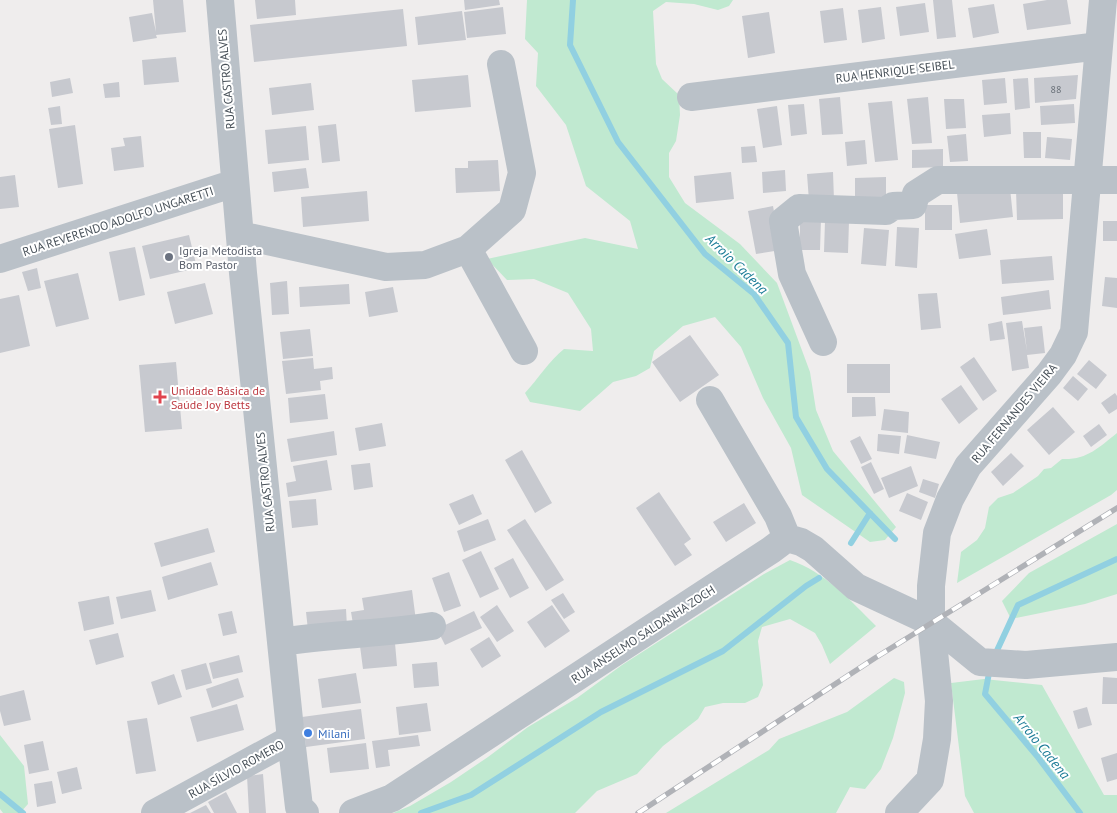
<svg xmlns="http://www.w3.org/2000/svg" width="1117" height="813" font-family="'PT Sans',sans-serif">
	<style>
		.green { fill: #c0e9d0 }
		.lines { fill: none; stroke-linecap: round; stroke-linejoin: round }
		.stream { stroke: #91d0e1; stroke-width: 6 }
		.building { fill: #c7c9cf }
		.minor { stroke: #bac1c8; stroke-width: 28 }
		.rail-casing { stroke: #b0b2b7; stroke-width: 5.5 }
		.rail { stroke: #fff; stroke-width: 4; stroke-dasharray: 11; stroke-linecap: butt }
		.worship-dot { fill: #6b7280; stroke: #fff; stroke-width: 2 }
		.health-dot { fill: #e0444e; stroke: #fff; stroke-width: 2 }
		.shop-dot { fill: #3f7fe0; stroke: #fff; stroke-width: 2 }
		.labels { text-anchor: middle; dominant-baseline: central; stroke-width: 4; stroke-linejoin: round; paint-order: stroke }
		.number-label { font-size: 10px; fill: #676e76 }
		.street-label { font-size: 12px; fill: #475058; stroke: #fff }
		.worship-label { font-size: 12px; fill: #5b616d; stroke: #fff; text-anchor: start }
		.health-label { font-size: 12px; fill: #be3a42; stroke: #fff; text-anchor: start }
		.shop-label { font-size: 12px; fill: #366cbe; stroke: #fff; text-anchor: start }
		.water-label { font-size: 14px; font-style: italic; fill: #1c7c97; stroke: #fff }
	</style>
	<rect width="100%" height="100%" fill="#efeded"/>
	<path class="green" d="M527,0H733L729,6L718,10L694,4L666,2L653,11L656,64L662,79L679,95L680,115L676,141L669,153V177L685,203L740,244L777,283L810,372L816,410L833,451L896,527L885,540L870,542L802,495L791,448L763,398L741,347L715,317L683,326L654,351L650,368L636,376L613,382L580,411L530,402L525,393C538,379 549,361 564,349L593,351L591,329L568,293L534,279L507,280L487,259L585,238L638,249L630,221L586,186L566,125L536,86L538,53L525,39Z
		M1117,433V490L1111,495L957,583L961,552L977,540L985,528L989,507L998,498L1013,493L1038,476L1044,469L1051,468L1062,459C1087,460 1098,448 1117,433Z
		M1117,524V594L1085,604L1011,619L1002,601L1029,573Z
		M790,560C825,572 850,600 876,626L830,664L822,645L815,633L790,619L762,627L758,641L763,685L758,697L745,703H723L705,707L698,719L663,746L637,774L597,791L575,813H393L410,806L451,782L488,757L528,727L577,698L622,665L764,574Z
		M894,678L904,682L905,693L893,738L881,769L865,789L850,787L836,813H666L769,750L779,739L847,712Z
		M984,679L1042,685L1104,795H1117V813H974L965,796L951,683Z
		M0,735L24,766L28,804L20,813H3L0,809Z"/>
	<g class="lines">
		<path class="stream" d="M573,0L570,45L618,142L705,254L754,294L788,343L796,417L827,469L895,539
			M851,543L870,513
			M994,657L1018,605L1117,559
			M990,668L985,694L1037,756L1080,813
			M0,794L23,813
			M421,813L471,795L601,712L723,651L806,586L819,578"/>
	</g>
	<path class="building" d="M153,0H183L186,32L156,35L157,38L133,42L129,17L152,13L156,32Z
		M255,0H295L296,15L257,19Z
		M464,0H499L500,5L465,10Z
		M933,0H952L956,37L937,39Z
		M1047,0H1067L1071,24L1027,30L1023,4Z
		M925,3L929,32L900,36L896,7Z
		M994,4L999,33L973,38L968,8Z
		M503,7L506,34L467,38L464,12Z
		M881,7L885,39L862,43L858,10Z
		M843,8L847,40L824,43L820,11Z
		M403,9L407,46L254,62L250,25Z
		M462,11L466,40L418,45L415,17Z
		M769,12L775,53L748,58L742,16Z
		M176,57L179,82L144,85L142,60Z
		M468,75L471,107L415,112L412,80Z
		M1078,75L1076,99L1035,103L1034,78Z
		M70,78L73,93L52,97L50,82Z
		M1005,78L1007,103L984,105L982,80Z
		M1028,78L1030,108L1015,110L1013,79Z
		M119,82L120,97L105,98L103,84Z
		M311,83L314,110L272,115L269,88Z
		M840,97L843,134L822,135L819,99Z
		M928,97L932,143L912,144L907,99Z
		M944,99H964L966,128L946,129Z
		M892,101L898,160L875,162L868,103Z
		M804,104L807,134L791,136L788,105Z
		M1074,104L1075,123L1041,125L1040,106Z
		M60,106L62,124L51,125L48,108Z
		M777,106L782,145L763,148L757,109Z
		M1010,113L1011,134L984,137L982,115Z
		M336,124L340,161L322,163L318,126Z
		M75,125L83,184L58,188L49,129Z
		M306,126L309,160L268,164L265,130Z
		M1023,132H1041V158H1024Z
		M966,134L968,161L950,162L947,136Z
		M141,136L144,167L114,171L111,148L125,146L123,138Z
		M1047,137L1072,139L1070,160L1045,158Z
		M865,140L867,164L847,166L845,142Z
		M755,146L757,162L742,163L741,147Z
		M943,149V167L912,168V150Z
		M498,160L500,191L456,193L455,168H468V161Z
		M306,168L309,188L274,192L272,172Z
		M785,170L786,191L763,193L762,172Z
		M731,172L734,199L696,203L694,176Z
		M833,172L834,200L809,201L807,174Z
		M15,175L19,207L0,209V177Z
		M886,177V200L855,201V178Z
		M1010,188L1013,217L960,223L957,193Z
		M1063,189V219L1017,220L1016,190Z
		M367,191L369,221L303,227L301,197Z
		M925,205H952V230H925Z
		M773,206L781,250L756,254L748,211Z
		M800,219H821L820,250H800Z
		M825,221H849L848,253L824,252Z
		M1103,221H1117V241H1103Z
		M897,227L919,228L917,268L895,266Z
		M864,228L889,230L886,266L861,264Z
		M987,229L991,255L959,259L955,234Z
		M189,235L197,268L150,279L142,246Z
		M135,247L145,295L119,301L109,252Z
		M1052,256L1054,280L1002,284L1000,260Z
		M37,268L41,288L28,291L22,272Z
		M78,273L89,319L56,327L44,281Z
		M1105,277L1117,278V308L1102,306Z
		M287,281L289,314L272,315L270,283Z
		M205,283L213,314L175,324L167,292Z
		M349,284L350,304L300,307L299,287Z
		M393,287L398,312L369,317L365,292Z
		M1049,290L1051,309L1003,315L1001,297Z
		M937,293L941,328L921,330L918,294Z
		M19,295L30,346L0,353V299Z
		M1002,321L1005,339L990,341L988,324Z
		M1022,321L1027,351L1024,328L1042,326L1045,353L1027,355L1029,368L1012,371L1006,323Z
		M310,329L313,356L283,359L280,332Z
		M690,335L719,375L680,402L652,362Z
		M974,357L997,391L983,401L960,367Z
		M313,358L314,369L332,367L333,379L320,381L321,390L286,394L282,361Z
		M1089,360L1107,375L1096,389L1077,374Z
		M176,362L182,429L145,432L139,365Z
		M847,364H890V393H847Z
		M1073,376L1088,389L1078,401L1063,388Z
		M961,385L978,409L959,424L941,399Z
		M1115,393L1117,396V409L1109,414L1101,403Z
		M325,394L328,419L290,423L288,398Z
		M852,397H875L876,416L852,417Z
		M1053,407L1075,432L1049,455L1027,430Z
		M884,409L909,412L908,433L881,430Z
		M382,423L386,446L359,451L355,428Z
		M1099,424L1107,435L1091,447L1083,436Z
		M334,431L337,455L291,462L287,439Z
		M878,434L901,436L899,454L877,451Z
		M907,435L940,442L936,459L904,453Z
		M860,436L872,459L861,464L850,441Z
		M522,450L552,503L535,513L505,460Z
		M1011,453L1024,466L1003,486L991,472Z
		M327,460L332,490L288,497L286,483L296,481L293,466Z
		M871,462L884,489L874,494L861,467Z
		M370,463L373,487L354,490L351,465Z
		M911,466L918,486L889,498L881,478Z
		M923,479L939,484L935,498L919,492Z
		M659,492L691,539L684,544L692,555L675,566L636,508Z
		M907,493L928,502L921,520L899,511Z
		M473,494L482,514L459,525L449,504Z
		M316,499L318,525L292,528L289,501Z
		M744,503L756,523L726,542L713,522Z
		M488,519L496,540L464,552L457,531Z
		M525,519L564,580L546,591L507,530Z
		M208,528L215,552L161,567L154,543Z
		M481,551L499,589L480,598L462,560Z
		M513,558L529,588L510,598L494,568Z
		M211,562L218,585L168,600L162,577Z
		M449,572L461,606L444,612L432,578Z
		M151,590L156,611L121,619L116,597Z
		M412,590L416,621L354,630L351,612L364,610L362,598Z
		M563,593L575,612L564,619L551,600Z
		M109,596L114,624L84,631L78,602Z
		M497,605L514,631L497,642L480,617Z
		M552,605L570,631L545,648L527,622Z
		M346,609L347,627L308,630L306,612Z
		M232,611L237,633L223,636L218,614Z
		M474,611L482,628L445,645L437,629Z
		M118,633L124,657L96,665L89,640Z
		M489,637L501,656L482,668L470,649Z
		M395,643L397,666L363,669L360,646Z
		M239,655L243,672L213,679L209,663Z
		M437,662L439,686L414,688L412,664Z
		M206,663L212,683L186,690L181,670Z
		M356,673L361,703L322,708L318,679Z
		M174,674L182,697L158,705L151,682Z
		M1103,677L1117,678V704H1102Z
		M238,678L244,697L212,708L206,689Z
		M24,690L31,720L4,726L0,711V696Z
		M427,703L431,731L399,735L396,707Z
		M237,704L244,730L197,742L190,717Z
		M1087,707L1092,725L1078,729L1073,711Z
		M361,709L365,739L306,747L302,717Z
		M147,718L156,771L136,774L127,721Z
		M418,735L420,746L388,750L390,766L376,768L372,741Z
		M43,741L49,770L29,774L24,745Z
		M366,743L369,769L330,773L327,748Z
		M1117,753V779L1107,782L1101,758Z
		M77,767L82,789L62,794L57,772Z
		M263,774L266,813H249L247,776Z
		M52,781L56,803L37,807L34,784Z
		M226,792L237,813H214L208,802Z
		M206,805L211,813H190Z"/>
	<g class="lines">
		<path class="minor" d="M220,0L243,273L291,739L299,807L305,813
			M691,97L1099,46
			M240,235L386,267L425,265L468,249L512,210L522,173L501,64
			M468,249L524,351
			M0,259L235,183
			M823,342L792,274L783,221L799,208L886,211L893,206L913,205L916,194L938,180H1117
			M710,400L778,516L787,538
			M281,642C331,634 382,634 432,626
			M155,813L291,739
			M353,813L392,798L771,550L787,538L801,542L813,549L856,587L931,622L980,662L1026,665L1117,657
			M899,813L930,780L937,739L939,701L931,622V586L937,533L950,499L968,466L1049,374L1063,355L1074,332L1103,0"/>
		<g class="rail-casing">
			<path id="rail" d="M638,813L875,658L1117,508"/>
		</g>
		<use href="#rail" class="rail"/>
	</g>
	<circle class="worship-dot" cx="169" cy="257" r="5"/>
	<path class="health-dot" d="M157.5 389.5h5v5h5v5h-5v5h-5v-5h-5v-5h5z"/>
	<circle class="shop-dot" cx="308" cy="733" r="5"/>
	<g class="labels">
		<g class="number-label">
			<text x="1056" y="89">88</text>
		</g>
		<g class="street-label">
			<text transform="translate(895 71) rotate(-7)">RUA HENRIQUE SEIBEL</text>
			<text transform="translate(226 79) rotate(-95)">RUA CASTRO ALVES</text>
			<text transform="translate(118 221) rotate(-18)">RUA REVERENDO ADOLFO UNGARETTI</text>
			<text transform="translate(1014 413) rotate(-50)">RUA FERNANDES VIEIRA</text>
			<text transform="translate(265 482) rotate(-96)">RUA CASTRO ALVES</text>
			<text transform="translate(643 634) rotate(-33)">RUA ANSELMO SALDANHA ZOCH</text>
			<text transform="translate(236 769) rotate(-29)">RUA SÍLVIO ROMERO</text>
		</g>
		<g class="worship-label">
			<text x="179" y="250">Igreja Metodista<tspan x="179" dy="14">Bom Pastor</tspan></text>
		</g>
		<g class="health-label">
			<text x="171" y="390">Unidade Básica de<tspan x="171" dy="14">Saúde Joy Betts</tspan></text>
		</g>
		<g class="shop-label">
			<text x="318" y="733">Milani</text>
		</g>
		<g class="water-label">
			<text transform="translate(737 264) rotate(44)">Arroio Cadena</text>
			<text transform="translate(1042 746) rotate(51)">Arroio Cadena</text>
		</g>
	</g>
</svg>
